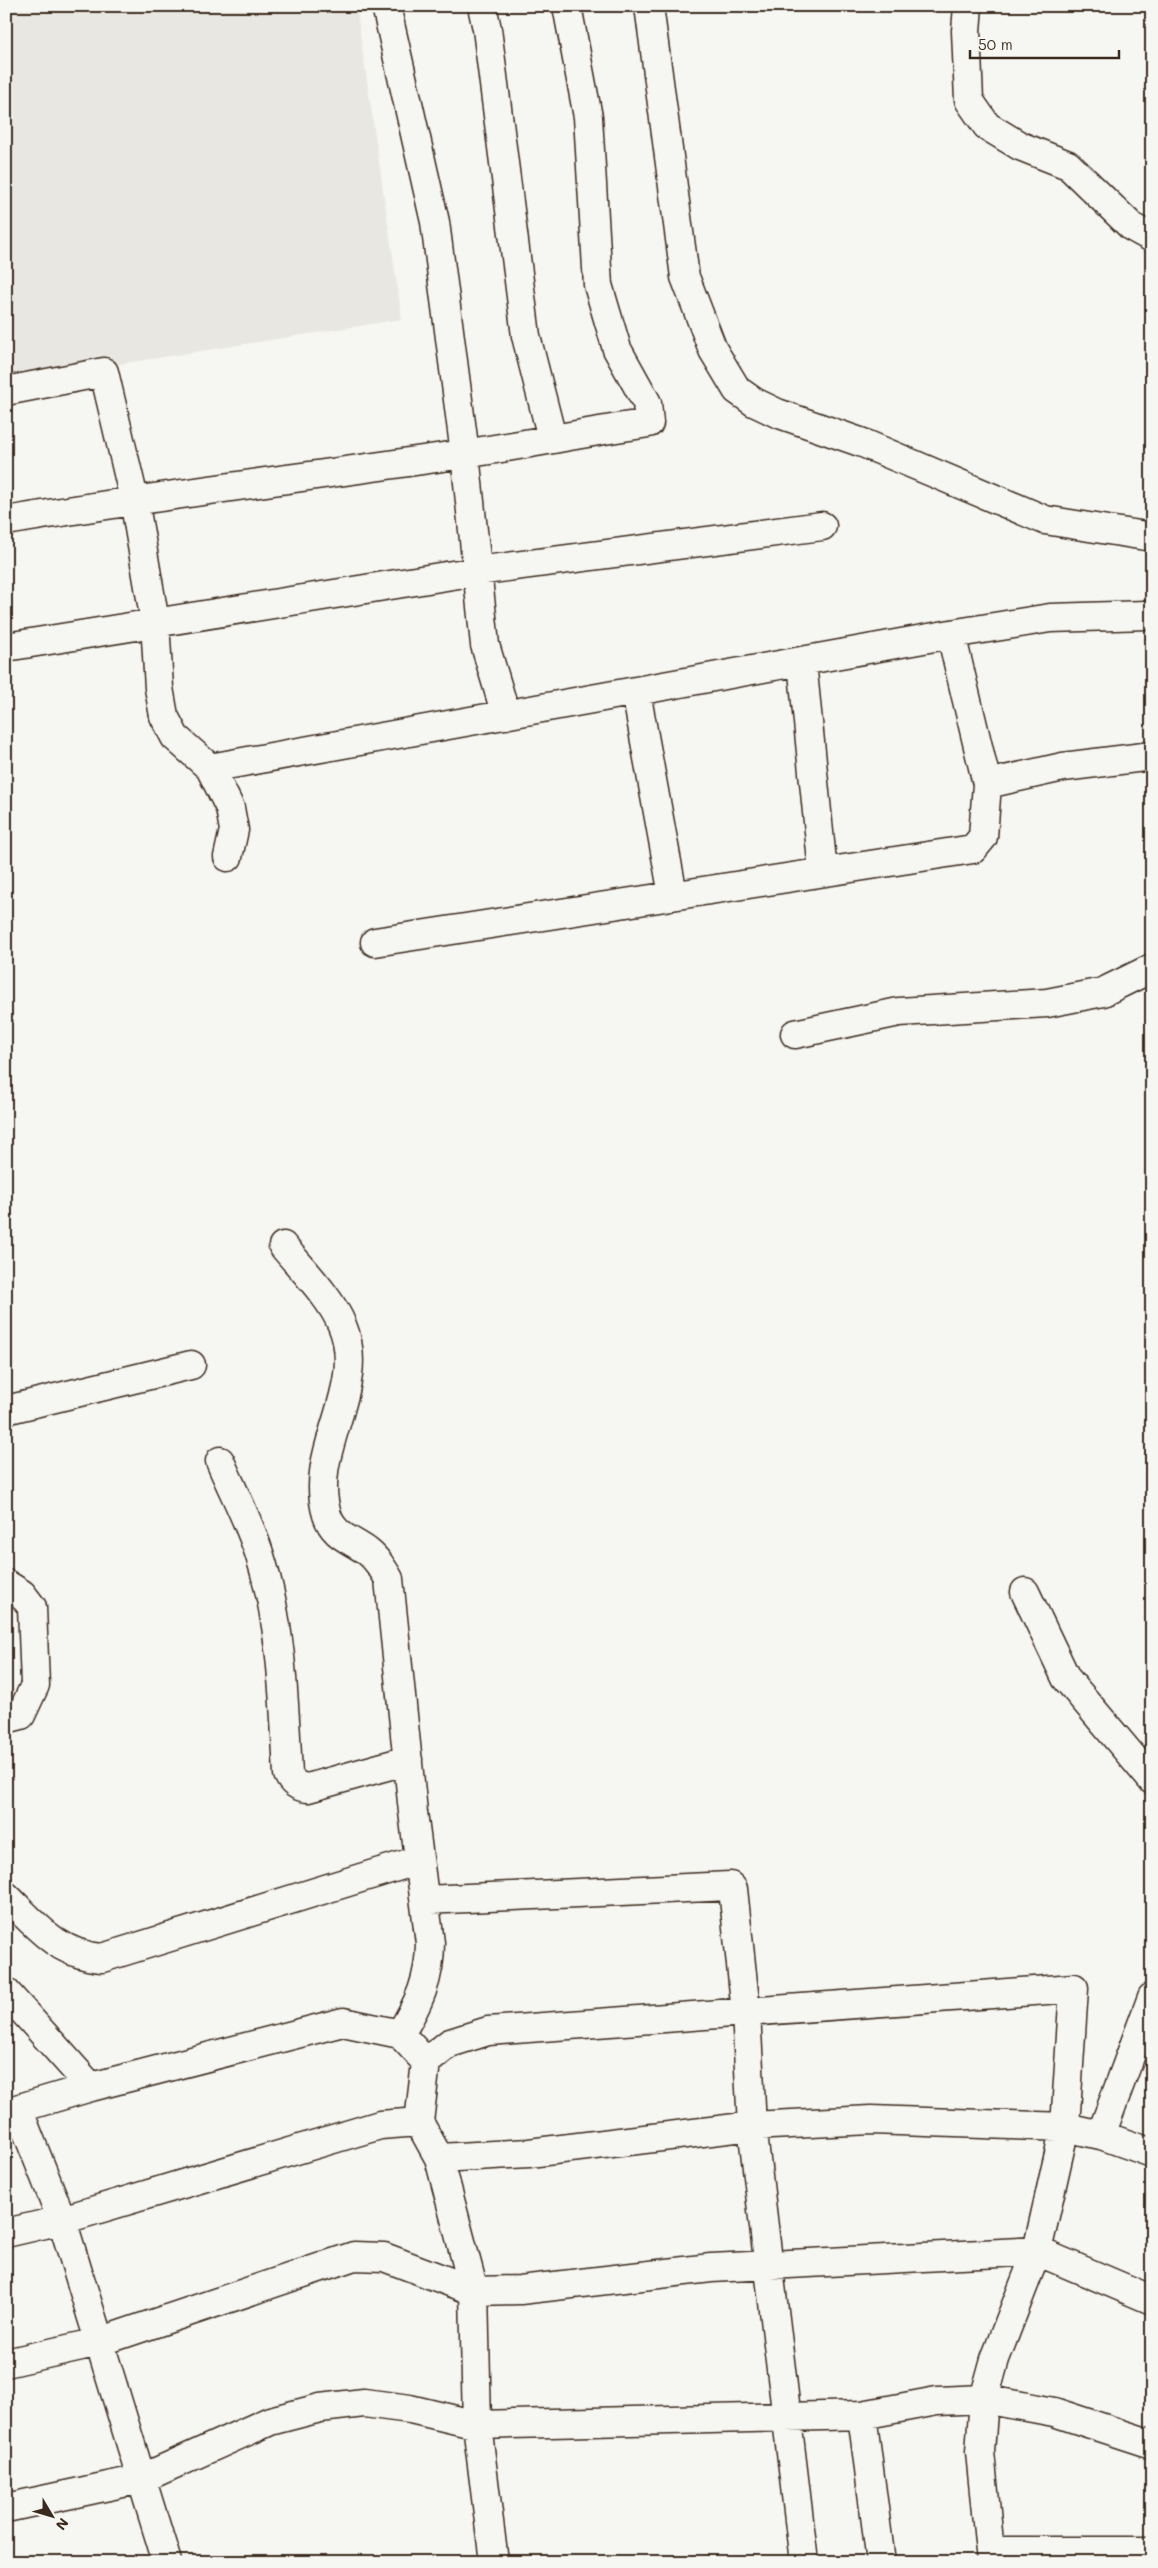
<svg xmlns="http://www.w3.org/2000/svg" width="1158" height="2568" font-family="Mali,sans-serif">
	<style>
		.built { fill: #e8e7e2 }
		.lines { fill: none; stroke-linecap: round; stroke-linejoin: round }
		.minor-casing { stroke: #3b2a1e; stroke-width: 31 }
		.minor { stroke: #f6f6f2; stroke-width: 28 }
	</style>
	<rect width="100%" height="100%" fill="#f6f6f2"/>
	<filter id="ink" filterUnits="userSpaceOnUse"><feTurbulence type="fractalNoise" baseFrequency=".02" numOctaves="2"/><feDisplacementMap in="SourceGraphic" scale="10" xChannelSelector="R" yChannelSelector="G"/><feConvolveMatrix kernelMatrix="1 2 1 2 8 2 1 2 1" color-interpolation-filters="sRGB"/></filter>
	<g filter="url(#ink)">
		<path class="built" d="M6,6H356L402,319L6,382Z"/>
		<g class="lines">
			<g class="minor-casing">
				<path id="minor" d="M386,6L435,222L465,454L485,645L506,715
					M482,6L487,29L526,336L552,438
					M649,6L685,277L713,350L737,390L754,402L777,413L863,443L1045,520L1152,537
					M968,6L966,31L969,100L987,126L1020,146L1068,165L1132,227L1152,238
					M6,391L104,372L134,499L155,622L159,688L164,716L175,737L210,768L230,808L234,830L228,857
					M6,521C158,495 311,477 463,454C525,445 587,432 649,423L647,403L617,349L598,285L588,117L567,6
					M6,647L477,571L822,526
					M802,662L823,872
					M636,692L673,895
					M210,768L951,634L1050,618L1147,615
					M987,784L1063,767L1152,756
					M375,942L973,849L983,837L987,784L951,634
					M795,1034L899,1012L1047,1003L1103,992L1152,968
					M283,1246C302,1269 331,1298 342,1325C369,1389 307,1450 327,1515C334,1537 351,1539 368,1552C377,1559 383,1569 389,1579L413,1812L430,1943C430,1979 419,2003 400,2034
					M6,1410L191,1365
					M220,1461C233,1492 250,1523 260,1556C282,1625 284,1701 288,1774C292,1783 298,1787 308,1788L408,1760
					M6,1584L22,1594L32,1607L35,1685L21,1715L6,1719
					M1025,1592L1066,1678L1152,1780
					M6,1896C37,1926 57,1954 102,1958L419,1860
					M425,1900L730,1886L733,1889L746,2012L752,2126L804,2562
					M6,1992L91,2087
					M426,2062L450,2043L488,2031L1074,1988L1065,2127L1037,2251L995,2359L984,2399L980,2452L991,2562
					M18,2109L62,2220L167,2562
					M6,2112L91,2087L343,2022L400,2034L426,2062L419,2122L439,2158L474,2291L477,2425L494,2562
					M1101,2135L1152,1997
					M439,2158L529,2153L752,2126L871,2120L1065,2127L1101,2135L1152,2153
					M6,2233L62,2220L380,2125L419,2122
					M6,2363L99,2342L354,2256L384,2257L474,2291L520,2290L711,2268L1037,2251L1152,2300
					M862,2415L881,2562
					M6,2508L141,2479L270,2421L320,2408L364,2403L410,2409L477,2425L862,2415L937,2401L984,2399L1054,2412L1152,2444
					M990,2551H1152"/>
			</g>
			<use href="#minor" class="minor"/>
		</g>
	</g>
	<rect width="1158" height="2568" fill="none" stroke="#f6f6f2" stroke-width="25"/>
	<rect x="12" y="12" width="1133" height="2543" fill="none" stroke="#3b2a1e" stroke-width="2" filter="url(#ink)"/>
	<g transform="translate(52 2516) rotate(128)" stroke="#f6f6f2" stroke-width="4" paint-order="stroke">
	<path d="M0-4L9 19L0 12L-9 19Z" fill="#3b2a1e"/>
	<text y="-8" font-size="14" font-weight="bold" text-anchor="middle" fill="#3b2a1e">N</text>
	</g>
	<path d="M970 50v8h149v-8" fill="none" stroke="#3b2a1e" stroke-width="2.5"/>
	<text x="978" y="50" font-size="15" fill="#3b2a1e" stroke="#f6f6f2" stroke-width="4" paint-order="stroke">50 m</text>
</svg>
